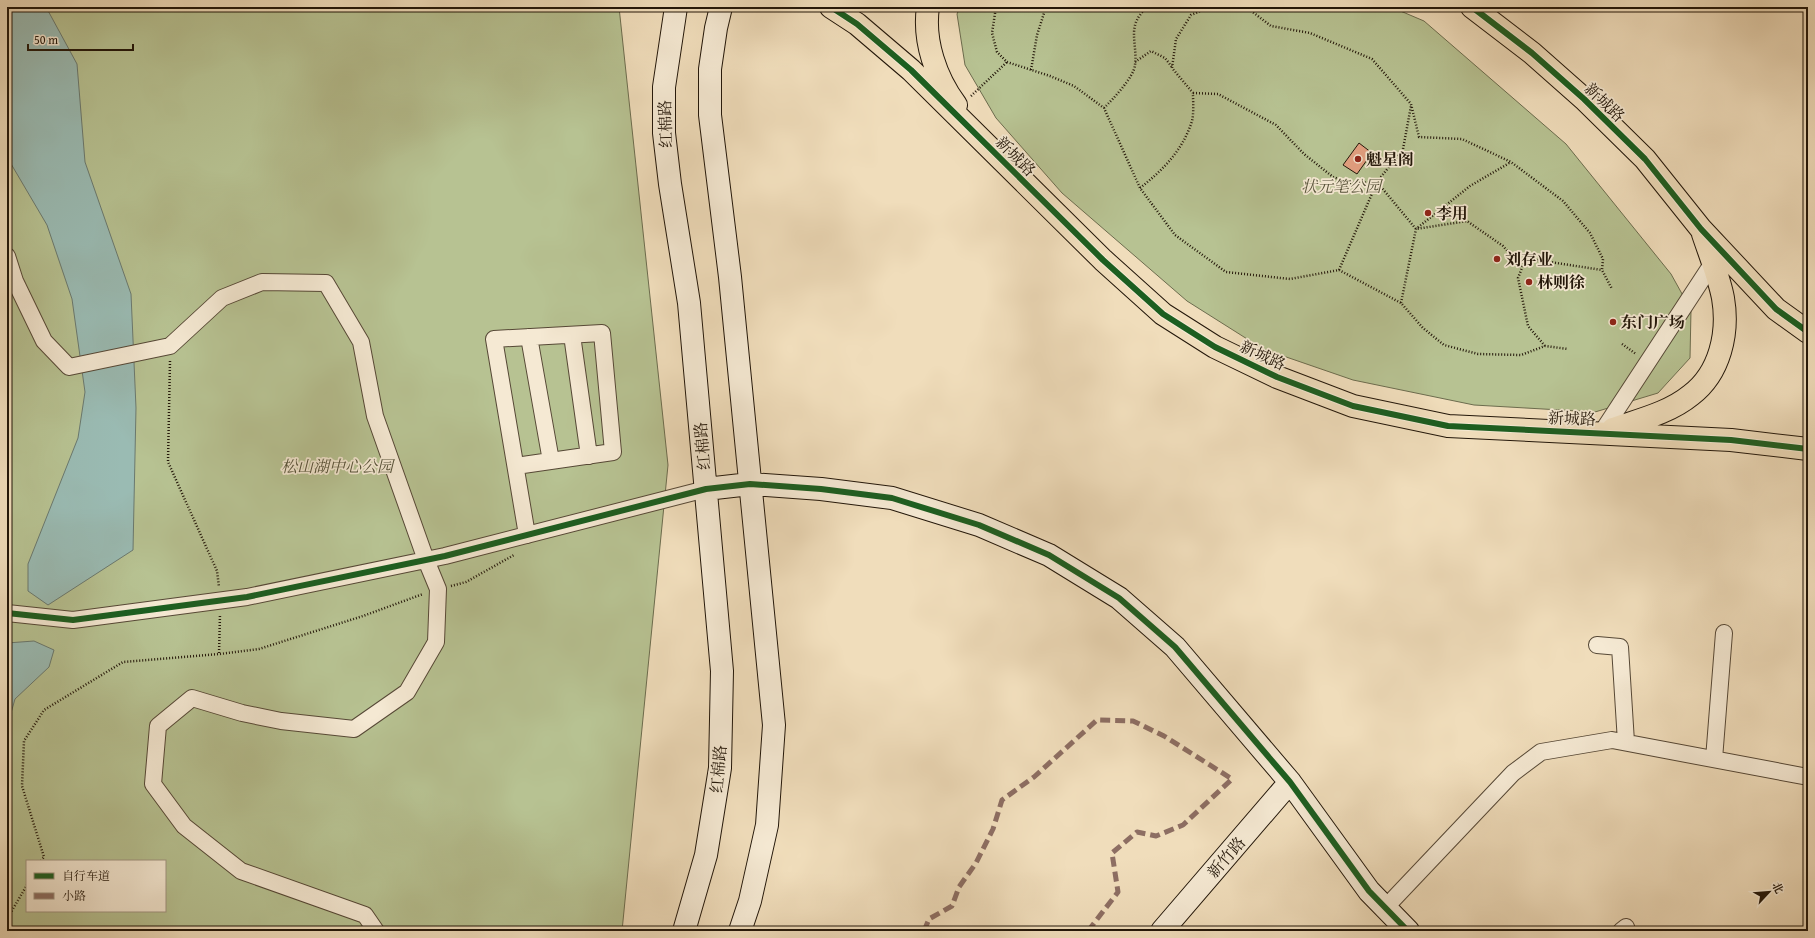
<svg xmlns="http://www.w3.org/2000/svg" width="1815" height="938" font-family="'Gentium Book Plus','Noto Serif SC',serif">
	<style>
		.green { fill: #b7c292; stroke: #6c6c4e; fill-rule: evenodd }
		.water { fill: #9abbb3; stroke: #6a796f }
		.building { fill: #e39f80; stroke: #221609 }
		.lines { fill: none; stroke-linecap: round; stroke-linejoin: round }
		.street-casing { stroke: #564836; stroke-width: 18 }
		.secondary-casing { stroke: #221609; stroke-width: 24 }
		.primary-casing { stroke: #221609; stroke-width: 24 }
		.path { stroke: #221609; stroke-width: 2.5; stroke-dasharray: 1 2; stroke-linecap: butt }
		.street { stroke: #f5e9d3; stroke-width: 16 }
		.secondary { stroke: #f5e9d3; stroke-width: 22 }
		.primary { stroke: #f0ddbb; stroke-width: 22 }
		.quiet { stroke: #8d6e63; stroke-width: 5; stroke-dasharray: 10 5; stroke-linecap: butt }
		.cycleway-casing { stroke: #f5e9d3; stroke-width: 8 }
		.cycleway { stroke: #1b5e20; stroke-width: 6 }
		.poi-dot { fill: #8f2418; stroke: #f5e9d3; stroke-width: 1.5 }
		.labels { text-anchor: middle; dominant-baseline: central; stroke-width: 3.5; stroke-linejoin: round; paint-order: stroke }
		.street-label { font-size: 16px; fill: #221609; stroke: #f5e9d3 }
		.poi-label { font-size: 16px; font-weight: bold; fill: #221609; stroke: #f5e9d3; text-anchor: start }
		.park-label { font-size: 16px; font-style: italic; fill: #565239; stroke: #f5e9d3 }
	</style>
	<rect width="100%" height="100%" fill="#f0ddbb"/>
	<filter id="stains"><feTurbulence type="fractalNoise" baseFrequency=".005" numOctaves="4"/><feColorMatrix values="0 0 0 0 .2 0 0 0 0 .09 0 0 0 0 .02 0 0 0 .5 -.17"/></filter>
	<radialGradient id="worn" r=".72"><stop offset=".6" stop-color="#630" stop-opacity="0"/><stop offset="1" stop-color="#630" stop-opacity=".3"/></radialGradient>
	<path class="green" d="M7,7H619L668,465L622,931H7ZM27,861H165V911H27Z
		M960,7H1391L1424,21L1566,144L1671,274L1691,310L1690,358L1658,393L1595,412L1474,405L1353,380L1263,349L1187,301L1062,193L996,118L965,65L957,14Z"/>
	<path class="water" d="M7,7H46L77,64L85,162L131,294L136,408L133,550L48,605L28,591V564L78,438L85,392L72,299L47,225L7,157Z
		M34,641L54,650L49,667L15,699L7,727V643Z"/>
	<path class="building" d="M1359,143L1372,153L1357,174L1343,165Z"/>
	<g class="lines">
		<g class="street-casing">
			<path id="street" d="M7,256L15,281L44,341L69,367L170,346L222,298L262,282L326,283L361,342L375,416L426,560L438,589L436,642L407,692L354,729L281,721L242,713L192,698L158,726L153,784L184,826L241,871L365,915L376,931
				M572,335L589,456
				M529,337L551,461
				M1602,432L1712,264
				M516,466L613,452L602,333L494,339L527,535
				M7,613L73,620L247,597L445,556L706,489
				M1597,645L1620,647L1626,742
				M1714,759L1724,633
				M1385,908L1513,773L1541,752L1612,740L1808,777
				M1621,931L1626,927L1627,931"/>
		</g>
		<g class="secondary-casing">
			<path id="secondary" d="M676,7L664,87V133L670,184L689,303L722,671L720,768L706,855L684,931
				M721,7L716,28L710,69V115L730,277L774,725L767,825L750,901L740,931
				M706,489L750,484L821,489L892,498L979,525L1049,555L1119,598L1175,647L1290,782L1369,891L1408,931
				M1162,931L1290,782"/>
		</g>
		<g class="primary-casing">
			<path id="primary" d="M831,7L857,24L911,70L1103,260L1163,314L1215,347L1277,377L1353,406L1448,426L1731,440L1808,449
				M928,7C923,41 936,78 956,105
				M1472,7L1532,53L1584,99L1645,159L1701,229L1776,309L1808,332
				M1613,429C1639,420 1669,413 1691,395C1720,373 1729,333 1723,298C1719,277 1710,255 1703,234"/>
		</g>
		<path class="path" d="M996,7L992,33L997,52L1007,62L1050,76L1074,86L1104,108L1140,188L1175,235L1226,272L1290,279L1339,270L1401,303L1423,328L1444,345L1478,354L1521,355L1545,346L1568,349
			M1246,7L1271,26L1310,33L1372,59L1411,104L1419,137L1462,139L1511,162L1563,201L1590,233L1603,259L1602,270L1612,289
			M1135,62L1151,51L1165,58L1172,67
			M1031,70L1037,35L1046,7
			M1193,93L1218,94L1276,125L1304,154L1333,177L1349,183L1377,182L1416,229L1467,221L1503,246L1522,268
			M971,96L1007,62
			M1104,108C1113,99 1134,77 1135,65C1138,43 1125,25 1148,7
			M1140,188C1163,170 1183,150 1192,121C1194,113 1193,102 1193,93L1172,68L1176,39L1191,15L1210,7
			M1339,270L1377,182L1403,149L1411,106
			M1401,303L1416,229L1470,186L1511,162
			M1622,344L1636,354
			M1545,346L1528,326L1518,278L1524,263L1537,260L1602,270
			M170,361L168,462L217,571L219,587
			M451,586L466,582L514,555
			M220,654L259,649L363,616L423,594
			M41,861L44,857L22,786L24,741L44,710L123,662L219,654L220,614
			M7,919L27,885"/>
		<use href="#street" class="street"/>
		<use href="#secondary" class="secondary"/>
		<use href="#primary" class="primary"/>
		<path class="quiet" d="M924,931L929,919L952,906L959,887L976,863L993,829L1002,800L1034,777L1097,720L1133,721L1164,736L1232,779L1183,825L1156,836L1137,832L1112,853L1118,892L1088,931"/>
		<g class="cycleway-casing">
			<path id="cycleway" d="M831,7L857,24L911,70L1103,260L1163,314L1215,347L1277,377L1353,406L1448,426L1731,440L1808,449
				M1472,7L1532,53L1584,99L1645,159L1701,229L1776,309L1808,332
				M7,613L73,620L247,597L445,556L706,489L750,484L821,489L892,498L979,525L1049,555L1119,598L1175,647L1290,782L1369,891L1408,931"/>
		</g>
		<use href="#cycleway" class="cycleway"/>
	</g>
	<g class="poi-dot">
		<circle cx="1358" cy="159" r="4"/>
		<circle cx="1428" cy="213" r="4"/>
		<circle cx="1497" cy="259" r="4"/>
		<circle cx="1529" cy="282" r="4"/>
		<circle cx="1613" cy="322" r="4"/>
	</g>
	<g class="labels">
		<g class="street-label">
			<text transform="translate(1605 102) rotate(44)">新城路</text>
			<text transform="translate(665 124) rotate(-92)">红棉路</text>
			<text transform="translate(1016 156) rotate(45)">新城路</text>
			<text transform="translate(1263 355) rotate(25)">新城路</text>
			<text transform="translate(1572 418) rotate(2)">新城路</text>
			<text transform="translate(702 446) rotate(-95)">红棉路</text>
			<text transform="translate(718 769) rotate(-85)">红棉路</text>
			<text transform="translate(1226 857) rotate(-49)">新竹路</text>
		</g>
		<g class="poi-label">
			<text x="1366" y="159">魁星阁</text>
			<text x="1436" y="213">李用</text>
			<text x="1505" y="259">刘存业</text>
			<text x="1537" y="282">林则徐</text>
			<text x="1621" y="322">东门广场</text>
		</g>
		<g class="park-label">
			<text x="1341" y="186">状元笔公园</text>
			<text x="337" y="466">松山湖中心公园</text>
		</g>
	</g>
	<rect width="1815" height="938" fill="none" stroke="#f0ddbb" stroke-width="24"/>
	<rect x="8" y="8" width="1799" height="922" fill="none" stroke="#221609" stroke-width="2"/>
	<rect x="12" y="12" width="1791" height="914" fill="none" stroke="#221609"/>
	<rect x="26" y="860" width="140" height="52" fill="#f5e9d3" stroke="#a19582"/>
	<rect x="34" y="873" width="20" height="6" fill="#1b5e20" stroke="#a19582"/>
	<text x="62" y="880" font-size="12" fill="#221609">自行车道</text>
	<rect x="34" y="893" width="20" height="6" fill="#8d6e63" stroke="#a19582"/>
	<text x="62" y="900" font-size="12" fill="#221609">小路</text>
	<g transform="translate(1769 892) rotate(64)" stroke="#f5e9d3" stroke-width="3" paint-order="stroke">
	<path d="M0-3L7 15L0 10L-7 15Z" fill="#221609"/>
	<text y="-6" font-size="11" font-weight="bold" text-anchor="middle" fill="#221609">北</text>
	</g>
	<path d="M28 44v6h105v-6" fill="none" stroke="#221609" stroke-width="2"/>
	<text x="34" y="44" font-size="12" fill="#221609" stroke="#f5e9d3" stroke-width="3" paint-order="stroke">50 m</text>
	<rect width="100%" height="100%" filter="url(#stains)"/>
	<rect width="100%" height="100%" fill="url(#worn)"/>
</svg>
